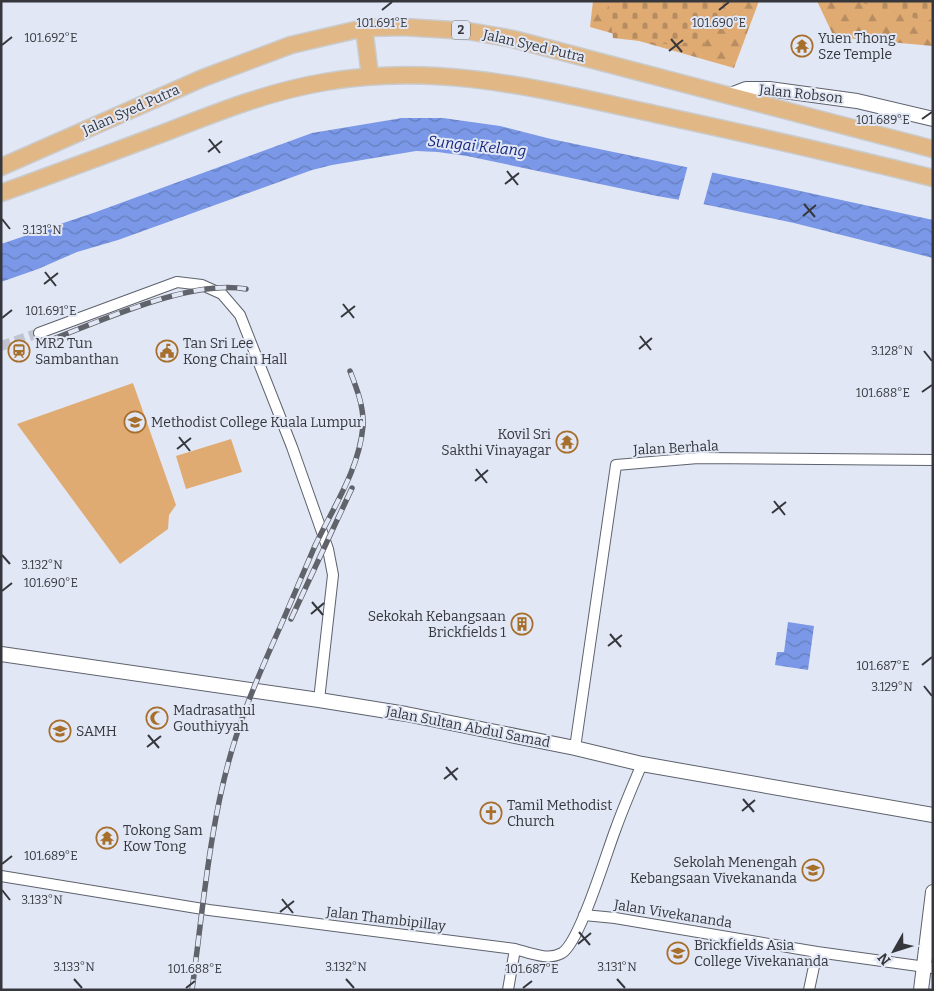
<svg xmlns="http://www.w3.org/2000/svg" width="934" height="991" font-family="Bitter,serif">
	<style>
		.green { fill: #e0ab73 }
		.forest { fill: url(#forest-firs) }
		.cemetery { fill: url(#cemetery-stones) }
		.water { fill: url(#water-waves) }
		.pier { fill: #e2e7f5 }
		.lines { fill: none; stroke-linecap: round; stroke-linejoin: round }
		.street-tunnel { stroke: #bfc4d0; stroke-width: 10; stroke-dasharray: 10 5; stroke-linecap: butt }
		.street-casing { stroke: #5d626d; stroke-width: 12 }
		.secondary-casing { stroke: #5d626d; stroke-width: 16 }
		.primary-casing { stroke: #cacbcc; stroke-width: 19 }
		.street { stroke: #fff; stroke-width: 10 }
		.secondary { stroke: #fff; stroke-width: 14 }
		.primary { stroke: #e0b785; stroke-width: 16 }
		.rail-casing { stroke: #61636b; stroke-width: 5.5 }
		.rail { stroke: #e2e7f5; stroke-width: 4; stroke-dasharray: 11; stroke-linecap: butt }
		.ticks { fill: none; stroke: #35373c; stroke-width: 2 }
		.labels { text-anchor: middle; dominant-baseline: central; stroke-width: 4; stroke-linejoin: round; paint-order: stroke }
		.shield { fill: #e2e7f5; stroke: #696c74; stroke-width: 1 }
		.shield-label { font-size: 12px; font-weight: bold; fill: #35373c }
		.poi-label { font-size: 14px; fill: #35373c; stroke: #e2e7f5; text-anchor: start }
		.street-label { font-size: 14px; fill: #35373c; stroke: #e2e7f5 }
		.water-label { font-size: 15px; font-style: italic; fill: #14257f; stroke: #e2e7f5 }
		.ticks-label { font-size: 12px; text-anchor: middle; fill: #35373c; stroke: #e2e7f5; stroke-width: 4; stroke-linejoin: round; paint-order: stroke }
	</style>
	<defs>
		<pattern id="forest-firs" width="22" height="20" patternUnits="userSpaceOnUse" patternTransform="scale(1.25)"><rect width="22" height="20" fill="#e0ab73"/><path d="M5 1l3.5 6h-7zM16 11l3.5 6h-7z" fill="#b68c60"/></pattern>
		<pattern id="cemetery-stones" width="16" height="16" patternUnits="userSpaceOnUse" patternTransform="scale(1.25)"><rect width="16" height="16" fill="#e0ab73"/><path d="M2 7V4a2 2 0 0 1 4 0v3zM10 15v-3a2 2 0 0 1 4 0v3z" fill="#b68c60"/></pattern>
		<pattern id="water-waves" width="16" height="10" patternUnits="userSpaceOnUse" patternTransform="scale(1.25)"><rect width="16" height="10" fill="#7a98e7"/><path d="M0 5q4-4 8 0t8 0" fill="none" stroke="#657dbc"/></pattern>
	</defs>
	<rect width="100%" height="100%" fill="#e2e7f5"/>
	<path class="green" d="M133,383L176,505L169,515L168,529L120,564L17,424Z
		M231,439L242,472L186,489L176,456Z"/>
	<path class="forest" d="M593,1H759L734,68L590,27Z
		M817,1H901L933,10V46L834,37Z"/>
	<path class="cemetery" d="M608,1H728L702,48L613,38Z
		M856,1H933V17L927,22Z"/>
	<path class="water" d="M402,118H443L500,126L551,139L782,187L933,220V258L794,223L703,204L657,196L467,156L438,152L416,151L332,165L312,170L118,240L77,252L38,269L1,282V244L96,212L312,133Z
		M788,622L814,626L808,670L775,665L777,652H784Z"/>
	<path class="pier" d="M688,165L713,170L703,206L678,202Z"/>
	<g class="lines">
		<path class="street-tunnel" d="M1,346L39,333"/>
		<g class="street-casing">
			<path id="street" d="M39,333L177,282L202,285L222,294L240,315L292,447L328,549L333,575L319,700
				M575,748L616,465L698,458L933,460
				M1,876L209,910L515,949C530,953 548,961 562,953C580,942 607,851 616,828C624,806 633,785 642,764
				M584,915L615,918L817,952L933,968
				M508,990L515,949
				M809,990L817,952"/>
		</g>
		<g class="secondary-casing">
			<path id="secondary" d="M728,96L746,89H769L857,101L933,119
				M1,654L319,700L406,714L575,748L642,764L933,815
				M921,990L933,892"/>
		</g>
		<g class="primary-casing">
			<path id="primary" d="M364,28L370,76
				M1,167L203,78L291,45L364,28L403,27L468,31L513,39L933,149
				M1,193C57,173 113,152 169,131C220,111 271,91 325,82C440,62 544,90 655,114C748,134 840,155 933,178"/>
		</g>
		<use href="#street" class="street"/>
		<use href="#secondary" class="secondary"/>
		<use href="#primary" class="primary"/>
		<g class="rail-casing">
			<path id="rail" d="M48,341C101,321 190,279 246,289
				M291,619L352,488
				M192,990C203,909 210,818 235,740C247,701 264,663 281,625C292,599 303,574 314,548C332,509 359,471 363,426C364,407 357,389 350,371"/>
		</g>
		<use href="#rail" class="rail"/>
	</g>
	<path class="ticks" d="M382,10L392,2M719,10L729,2M671,39L682,52M2,45L12,37M669,51L683,40M922,119L932,112M209,139L220,153M208,152L222,141M507,171L518,185M505,184L519,173M804,204L815,217M803,216L816,205M2,219L10,229M45,272L56,286M44,284L58,273M343,304L354,318M341,317L355,306M2,318L12,310M640,336L651,350M639,349L652,338M924,351L932,361M922,392L932,385M179,437L190,451M177,449L191,438M476,469L487,483M475,481L488,470M774,501L785,515M772,513L786,502M2,555L10,564M2,591L12,583M312,602L323,615M311,614L324,603M610,634L621,647M608,646L622,635M922,665L932,657M924,686L932,696M148,735L159,748M147,747L161,736M446,767L457,780M444,779L458,768M743,799L754,812M742,811L755,800M2,864L12,856M2,890L10,900M282,899L293,913M280,912L294,901M579,932L590,945M578,944L591,933M74,979L82,988M346,979L354,988M617,979L625,988M186,988L195,981M523,988L532,981"/>
	<defs>
		<g id="temple-ring" transform="scale(1.125)"><circle r="9.5" fill="#e2e7f5" stroke="#a76f2c" stroke-width="1.5"/><path d="M0-6L5-2H3V0L6.5 2.5H4V6H1.5V3h-3V6H-4V2.5H-6.5L-3 0V-2H-5Z" fill="#a76f2c"/></g>
		<g id="station-ring" transform="scale(1.125)"><circle r="9.5" fill="#e2e7f5" stroke="#a76f2c" stroke-width="1.5"/><path d="M-3-6H3Q5-6 5-4V2Q5 4 3 4L4.5 6H3L1.5 4h-3L-3 6H-4.5L-3 4Q-5 4-5 2V-4Q-5-6-3-6ZM-3.5-4v3h7v-3ZM-3.5 1v1.5H-2V1ZM2 1v1.5H3.5V1Z" fill="#a76f2c"/></g>
		<g id="civic-ring" transform="scale(1.125)"><circle r="9.5" fill="#e2e7f5" stroke="#a76f2c" stroke-width="1.5"/><path d="M-.6-6.5H3V-4.5H.6V-3L4-1V1h2V6H-6V1h2V-1L-.6-3ZM-1.2 2.5V6h2.4V2.5Z" fill="#a76f2c"/></g>
		<g id="university-ring" transform="scale(1.125)"><circle r="9.5" fill="#e2e7f5" stroke="#a76f2c" stroke-width="1.5"/><path d="M0-5L7-2L0 1L-7-2ZM-4 1L0 2.5L4 1V4Q0 6-4 4Z" fill="#a76f2c"/></g>
		<g id="building-ring" transform="scale(1.125)"><circle r="9.5" fill="#e2e7f5" stroke="#a76f2c" stroke-width="1.5"/><path d="M-4-6H4V6H1V3H-1V6H-4ZM-2.5-4.3h1.7v1.8h-1.7ZM.8-4.3h1.7v1.8H.8ZM-2.5-1h1.7V.8h-1.7ZM.8-1h1.7V.8H.8Z" fill="#a76f2c"/></g>
		<g id="mosque-ring" transform="scale(1.125)"><circle r="9.5" fill="#e2e7f5" stroke="#a76f2c" stroke-width="1.5"/><path d="M3.5-4.9A6 6 0 1 0 3.5 4.9A5 5 0 1 1 3.5-4.9Z" fill="#a76f2c"/></g>
		<g id="school-ring" transform="scale(1.125)"><circle r="9.5" fill="#e2e7f5" stroke="#a76f2c" stroke-width="1.5"/><path d="M0-5L7-2L0 1L-7-2ZM-4 1L0 2.5L4 1V4Q0 6-4 4Z" fill="#a76f2c"/></g>
		<g id="church-ring" transform="scale(1.125)"><circle r="9.5" fill="#e2e7f5" stroke="#a76f2c" stroke-width="1.5"/><path d="M-1.2-6h2.4v3.5h3.3v2.4h-3.3V6h-2.4V-.1h-3.3v-2.4h3.3Z" fill="#a76f2c"/></g>
	</defs>
	<g fill-rule="evenodd">
		<use href="#temple-ring" x="802" y="46"/>
		<use href="#station-ring" x="19" y="351"/>
		<use href="#civic-ring" x="167" y="351"/>
		<use href="#university-ring" x="135" y="422"/>
		<use href="#temple-ring" x="567" y="442"/>
		<use href="#building-ring" x="522" y="624"/>
		<use href="#mosque-ring" x="157" y="718"/>
		<use href="#school-ring" x="60" y="731"/>
		<use href="#church-ring" x="491" y="813"/>
		<use href="#temple-ring" x="107" y="838"/>
		<use href="#school-ring" x="813" y="870"/>
		<use href="#university-ring" x="678" y="953"/>
	</g>
	<g class="labels">
		<rect class="shield" x="452" y="20.5" width="18" height="19" rx="4"/>
		<g class="shield-label">
			<text x="461" y="30">2</text>
		</g>
		<g class="poi-label">
			<text x="818" y="38">Yuen Thong<tspan x="818" dy="16">Sze Temple</tspan></text>
			<text x="35" y="343">MR2 Tun<tspan x="35" dy="16">Sambanthan</tspan></text>
			<text x="183" y="343">Tan Sri Lee<tspan x="183" dy="16">Kong Chain Hall</tspan></text>
			<text x="151" y="422">Methodist College Kuala Lumpur</text>
			<text x="551" y="434" text-anchor="end">Kovil Sri<tspan x="551" dy="16">Sakthi Vinayagar</tspan></text>
			<text x="506" y="616" text-anchor="end">Sekokah Kebangsaan<tspan x="506" dy="16">Brickfields 1</tspan></text>
			<text x="173" y="710">Madrasathul<tspan x="173" dy="16">Gouthiyyah</tspan></text>
			<text x="76" y="731">SAMH</text>
			<text x="507" y="805">Tamil Methodist<tspan x="507" dy="16">Church</tspan></text>
			<text x="123" y="830">Tokong Sam<tspan x="123" dy="16">Kow Tong</tspan></text>
			<text x="797" y="862" text-anchor="end">Sekolah Menengah<tspan x="797" dy="16">Kebangsaan Vivekananda</tspan></text>
			<text x="694" y="945">Brickfields Asia<tspan x="694" dy="16">College Vivekananda</tspan></text>
		</g>
		<g class="street-label">
			<text transform="translate(534 46) rotate(13)">Jalan Syed Putra</text>
			<text transform="translate(801 94) rotate(6)">Jalan Robson</text>
			<text transform="translate(131 110) rotate(-24)">Jalan Syed Putra</text>
			<text transform="translate(676 448) rotate(-3)">Jalan Berhala</text>
			<text transform="translate(468 727) rotate(11)">Jalan Sultan Abdul Samad</text>
			<text transform="translate(673 914) rotate(9)">Jalan Vivekananda</text>
			<text transform="translate(386 919) rotate(7)">Jalan Thambipillay</text>
		</g>
		<g class="water-label">
			<text transform="translate(477 146) rotate(6)">Sungai Kelang</text>
		</g>
	</g>
	<g class="ticks-label">
		<text x="382" y="27">101.691°E</text>
		<text x="719" y="27">101.690°E</text>
		<text x="51" y="42">101.692°E</text>
		<text x="883" y="124">101.689°E</text>
		<text x="42" y="234">3.131°N</text>
		<text x="51" y="315">101.691°E</text>
		<text x="892" y="355">3.128°N</text>
		<text x="883" y="397">101.688°E</text>
		<text x="42" y="569">3.132°N</text>
		<text x="51" y="587">101.690°E</text>
		<text x="883" y="670">101.687°E</text>
		<text x="892" y="691">3.129°N</text>
		<text x="51" y="860">101.689°E</text>
		<text x="42" y="904">3.133°N</text>
		<text x="74" y="971">3.133°N</text>
		<text x="346" y="971">3.132°N</text>
		<text x="617" y="971">3.131°N</text>
		<text x="195" y="973">101.688°E</text>
		<text x="532" y="973">101.687°E</text>
	</g>
	<rect width="934" height="991" fill="none" stroke="#35373c" stroke-width="5"/>
	<g transform="translate(894 951) rotate(231)" stroke="#e2e7f5" stroke-width="4" paint-order="stroke">
	<path d="M0-4L9 19L0 12L-9 19Z" fill="#35373c"/>
	<text y="-8" font-size="14" font-weight="bold" text-anchor="middle" fill="#35373c">N</text>
	</g>
</svg>
